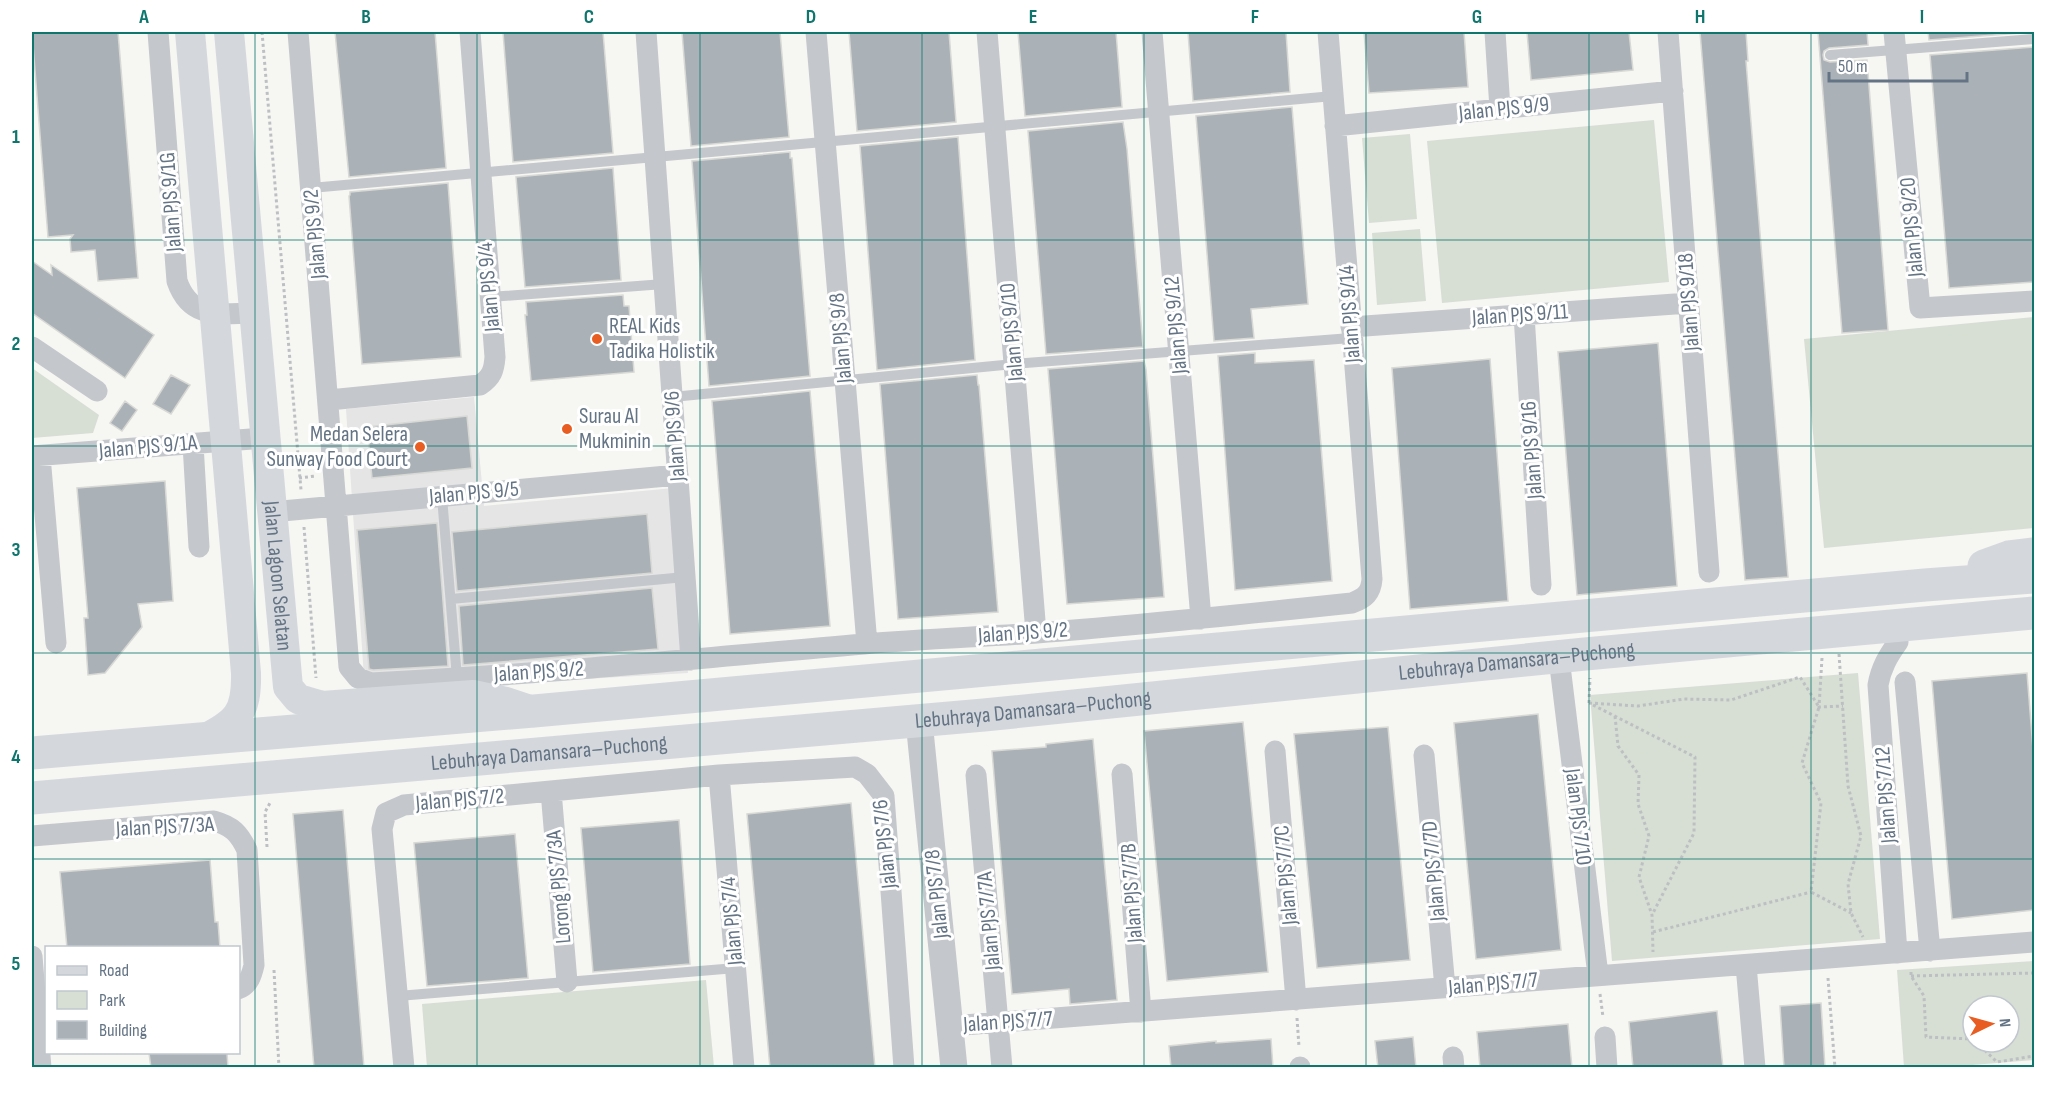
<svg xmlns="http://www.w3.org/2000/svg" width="2066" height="1099" font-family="'Sofia Sans Condensed',sans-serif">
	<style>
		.built { fill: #e4e5e4 }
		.green { fill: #d7ded4; fill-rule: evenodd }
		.building { fill: #aab2b8; stroke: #d8d8d5; stroke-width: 1.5 }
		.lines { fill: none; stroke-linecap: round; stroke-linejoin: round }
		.path { stroke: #bdc0c2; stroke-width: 3; stroke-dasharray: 3 3; stroke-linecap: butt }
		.service { stroke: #c4c7cb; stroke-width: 10 }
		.minor { stroke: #c4c7cb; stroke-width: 21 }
		.tertiary { stroke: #c4c7cb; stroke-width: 27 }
		.secondary { stroke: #d4d8dd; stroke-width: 30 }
		.motorway { stroke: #d4d8dd; stroke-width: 33 }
		.grid { fill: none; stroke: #0f766e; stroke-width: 1.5; stroke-opacity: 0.55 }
		.poi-dot { fill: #e85d21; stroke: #fff; stroke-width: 2 }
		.labels { text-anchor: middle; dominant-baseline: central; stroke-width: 6; stroke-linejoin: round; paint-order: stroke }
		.street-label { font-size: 22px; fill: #647485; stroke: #fff }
		.poi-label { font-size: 22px; fill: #647485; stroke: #fff; text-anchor: start }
		.neatline { fill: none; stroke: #0f766e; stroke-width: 2 }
		.grid-label { font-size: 20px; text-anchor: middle; font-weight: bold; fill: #0f766e }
	</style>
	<rect width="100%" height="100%" fill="#f6f6f3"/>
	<path class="built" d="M474,397L484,506L674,488L688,673L365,692L346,409Z"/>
	<path class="green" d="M1654,120L1669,282L1442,303L1427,141Z
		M1410,134L1417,219L1369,223L1362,138Z
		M1420,229L1426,301L1377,305L1372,233Z
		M2034,317V528L1824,548L1804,339Z
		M32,368L99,415L93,433L32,438Z
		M1858,673L1880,939L1612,961L1590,695Z
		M2034,961V1060L1972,1065V1067H1904L1897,970ZM1973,1006H2009V1042H1973Z
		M706,980L714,1067H427L422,1004Z"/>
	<path class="building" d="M32,32H118L138,278L98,281L95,250L71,252L70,239L73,235L48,237Z
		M335,32H435L446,168L349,177Z
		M503,32H603L613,153L513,162Z
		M682,32H780L789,137L691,146Z
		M849,32H949L956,122L857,131Z
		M1018,32H1116L1122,107L1025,116Z
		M1188,32H1286L1290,92L1193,101Z
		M1364,32H1464L1468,87L1369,93Z
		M1527,32H1629L1633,70L1531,80Z
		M1700,32H1746L1748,61H1746L1788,577L1745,580Z
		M1818,32H1867L1868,45L1829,48L1824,51L1823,55L1824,60L1830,62L1867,60L1888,330L1842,333Z
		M1928,32H2033L1929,40Z
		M2034,47V282L1949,288L1930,55Z
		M1292,107L1308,304L1251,309L1254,338L1214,341L1196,116Z
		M1123,122L1127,149L1143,347L1046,354L1028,131Z
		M958,137L975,360L877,370L860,146Z
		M790,152V158H792L810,376L709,386L692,161Z
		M613,168L621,280L525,287L516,177Z
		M448,183L461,357L362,364L349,196L350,195V192Z
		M32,261L52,275L51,265L154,335L125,378L32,313Z
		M623,295L624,306H629L634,372L531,381L525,315H527L526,302Z
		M1658,343L1677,586L1577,595L1558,352Z
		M1255,353V363L1314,360L1332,581L1235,590L1218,356Z
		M1490,359L1508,601L1410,609L1392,368Z
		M1144,361L1146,369L1164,597L1067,604L1048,369Z
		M171,375L190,385L171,414L153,404Z
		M977,375L978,385H979L998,612L898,619L880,384Z
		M810,391L830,626L730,634L712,401Z
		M125,401L137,410L122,431L110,423Z
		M467,416L472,468L372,478L367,427Z
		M165,481L173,601L138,604L142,627L105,673L88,675L84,618H88L77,488Z
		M647,514L652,573L457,591L452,532Z
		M437,523L448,666L373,670L369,669L357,530Z
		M652,588L658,649L463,665L459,606Z
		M2027,673L2034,762V910L1952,919L1932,681Z
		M1538,714L1561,950L1476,959L1454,723Z
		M1243,722L1268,972L1167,981L1144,731Z
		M1388,727L1410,960L1317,968L1294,734Z
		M1093,739L1117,1000L1070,1004L1069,989L1012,994L992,751L1046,747V744Z
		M851,803L875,1068H770L747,814Z
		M343,810L364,1068H314L293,814Z
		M679,820L690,964L593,972L581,828Z
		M515,834L528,978L427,986L414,843Z
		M210,860L215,922H218L220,948H67L60,872Z
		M1821,1003L1825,1068H1784L1780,1006Z
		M1717,1011L1723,1068H1633L1629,1022Z
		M1568,1024L1572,1068H1480L1477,1032Z
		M1413,1037L1416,1068H1378L1375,1041Z
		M1271,1039L1273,1068H1171L1169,1046L1216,1041V1043Z
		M149,1053H227L228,1068H151Z"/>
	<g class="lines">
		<path class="path" d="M262,32L301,490
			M299,478L316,476
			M304,527L316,678
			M1839,654L1848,786L1861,836L1848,884L1851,913L1863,937
			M1822,658L1819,707L1843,706
			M1589,703L1638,706L1684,699L1731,700L1800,677L1819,707L1802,763L1821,803L1811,892L1851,913
			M1589,703L1590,678
			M1593,705L1695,757L1694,833L1652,915
			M1615,716L1618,746L1639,775L1638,804L1649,836L1639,877L1652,915L1653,952
			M267,847L265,812L270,803
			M1653,932L1811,892
			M274,970L279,1068
			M1911,972V976L1924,996L1926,1037L1973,1039
			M1911,976L2034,973
			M1828,978L1835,1068
			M1600,994L1603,1017
			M1297,1018L1299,1047
			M1976,1042L1997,1062L2034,1056"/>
		<path class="service" d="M1830,55L2034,39
			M311,188L1333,96
			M490,297L664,284
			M672,397L1014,364L1351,338
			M442,497L457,678
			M451,599L685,577
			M398,996L736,968"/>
		<path class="minor" d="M158,32L177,281C190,319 219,314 253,313
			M298,32L349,667L358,678L371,683C536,675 700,658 864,644C922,639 979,637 1037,633C1142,625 1247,614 1352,603C1365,598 1371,593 1372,579L1328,32
			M646,32L691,660
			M816,32L867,644
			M987,32L1036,633
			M1152,32L1201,619
			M1495,32L1500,109
			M1668,32L1709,572
			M1894,32L1920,308L2034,301
			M1335,126L1673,91
			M1524,315L1541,585
			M1351,327L1689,303
			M32,347L97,391
			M329,400L480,385C492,377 494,370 495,357L470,32
			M193,444L199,547
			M32,456L264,438
			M40,456L56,643
			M271,512L678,475
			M1559,658L1598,975
			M1905,682L1930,951
			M1275,751L1296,1000
			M1424,755L1445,988
			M1122,774L1141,1012
			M719,775L744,1068
			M976,775L1002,1068
			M551,791L567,982
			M32,836L214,821C232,826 239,833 247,850L254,965C252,974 249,985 238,989
			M1897,953L1878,685C1881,668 1888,656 1898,642
			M32,956L41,1068
			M1746,965L1755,1068
			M951,1026L2034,942
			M1605,1037L1607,1068
			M1453,1057L1454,1068
			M1300,1067V1068
			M404,1068L382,829L386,813L404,805L719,775L855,767L867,774L884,796L904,1068"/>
		<path class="tertiary" d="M919,721L954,1068"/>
		<g class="secondary">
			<path d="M190,32L246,673C247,713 237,723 202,740"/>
			<path id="s1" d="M229,32L288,687L298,699L322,706L473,695L506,702L527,709"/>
		</g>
		<g class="motorway">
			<path d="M1984,566L2009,557L2034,554"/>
			<path d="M32,753L534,711L1925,585L2034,577"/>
			<path id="s2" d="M32,798L984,715L1585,654L2034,613"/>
		</g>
	</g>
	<path class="grid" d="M255,32V1068M477,32V1068M700,32V1068M922,32V1068M1144,32V1068M1366,32V1068M1589,32V1068M1811,32V1068M32,240H2034M32,446H2034M32,653H2034M32,859H2034"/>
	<g class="poi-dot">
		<circle cx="597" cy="339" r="6"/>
		<circle cx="567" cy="429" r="6"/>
		<circle cx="420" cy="447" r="6"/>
	</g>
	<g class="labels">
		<g class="street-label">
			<text transform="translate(1504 109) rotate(-6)">Jalan PJS 9/9</text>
			<text transform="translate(171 202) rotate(-94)">Jalan PJS 9/1G</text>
			<text transform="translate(1912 227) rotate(-95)">Jalan PJS 9/20</text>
			<text transform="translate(315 234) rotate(-95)">Jalan PJS 9/2</text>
			<text transform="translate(489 287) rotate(-95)">Jalan PJS 9/4</text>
			<text transform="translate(1689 302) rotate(-94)">Jalan PJS 9/18</text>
			<text transform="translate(1350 314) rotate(-94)">Jalan PJS 9/14</text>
			<text transform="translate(1520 315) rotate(-4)">Jalan PJS 9/11</text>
			<text transform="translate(1176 325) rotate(-95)">Jalan PJS 9/12</text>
			<text transform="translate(1012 332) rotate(-95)">Jalan PJS 9/10</text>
			<text transform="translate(841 338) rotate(-95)">Jalan PJS 9/8</text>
			<text transform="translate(675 436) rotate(-94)">Jalan PJS 9/6</text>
			<text transform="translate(148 447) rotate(-5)">Jalan PJS 9/1A</text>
			<text transform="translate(1532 450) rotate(-94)">Jalan PJS 9/16</text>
			<text transform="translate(474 493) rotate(-5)">Jalan PJS 9/5</text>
			<text stroke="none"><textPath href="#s1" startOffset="546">Jalan Lagoon Selatan</textPath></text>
			<text transform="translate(1023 633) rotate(-4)">Jalan PJS 9/2</text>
			<text stroke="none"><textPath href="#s2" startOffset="1491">Lebuhraya Damansara–Puchong</textPath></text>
			<text transform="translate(539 672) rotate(-4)">Jalan PJS 9/2</text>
			<text stroke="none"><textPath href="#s2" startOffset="1005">Lebuhraya Damansara–Puchong</textPath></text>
			<text stroke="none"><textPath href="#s2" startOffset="519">Lebuhraya Damansara–Puchong</textPath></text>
			<text transform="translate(1886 795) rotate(-94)">Jalan PJS 7/12</text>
			<text transform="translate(460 800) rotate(-5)">Jalan PJS 7/2</text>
			<text transform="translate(1578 817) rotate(83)">Jalan PJS 7/10</text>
			<text transform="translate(165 827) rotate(-3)">Jalan PJS 7/3A</text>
			<text transform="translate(885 844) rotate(-96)">Jalan PJS 7/6</text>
			<text transform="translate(1434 871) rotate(-95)">Jalan PJS 7/7D</text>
			<text transform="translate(1286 875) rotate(-95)">Jalan PJS 7/7C</text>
			<text transform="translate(559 887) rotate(-95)">Lorong PJS 7/3A</text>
			<text transform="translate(1132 893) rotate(-94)">Jalan PJS 7/7B</text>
			<text transform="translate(937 894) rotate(-96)">Jalan PJS 7/8</text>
			<text transform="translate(732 921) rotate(-95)">Jalan PJS 7/4</text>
			<text transform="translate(989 921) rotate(-95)">Jalan PJS 7/7A</text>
			<text transform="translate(1493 984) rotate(-5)">Jalan PJS 7/7</text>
			<text transform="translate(1008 1022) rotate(-4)">Jalan PJS 7/7</text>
		</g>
		<g class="poi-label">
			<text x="609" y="326">REAL Kids<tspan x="609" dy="25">Tadika Holistik</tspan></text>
			<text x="579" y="416">Surau Al<tspan x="579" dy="25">Mukminin</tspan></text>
			<text x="408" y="434" text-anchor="end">Medan Selera<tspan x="408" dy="25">Sunway Food Court</tspan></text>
		</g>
	</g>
	<rect width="2066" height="1099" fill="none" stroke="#ffffff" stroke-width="66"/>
	<rect x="45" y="946" width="195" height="108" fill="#ffffff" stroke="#c1c7ce" stroke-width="1.5"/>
	<rect x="57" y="966" width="30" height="9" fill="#d4d8dd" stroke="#c1c7ce" stroke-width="1.5"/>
	<text x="99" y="976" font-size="18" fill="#647485">Road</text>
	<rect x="57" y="991" width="30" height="18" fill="#d7ded4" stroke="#c1c7ce" stroke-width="1.5"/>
	<text x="99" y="1006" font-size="18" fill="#647485">Park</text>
	<rect x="57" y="1021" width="30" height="18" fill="#aab2b8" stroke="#c1c7ce" stroke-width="1.5"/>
	<text x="99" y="1036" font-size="18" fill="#647485">Building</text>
	<g transform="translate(1991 1024) rotate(85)"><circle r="28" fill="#ffffff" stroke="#c1c7ce" stroke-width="1.5"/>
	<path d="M0-4.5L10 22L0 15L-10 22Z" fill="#e85d21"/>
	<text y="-9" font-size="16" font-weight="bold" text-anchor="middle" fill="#647485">N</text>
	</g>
	<path d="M1829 72v9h138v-9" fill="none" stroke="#647485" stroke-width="3"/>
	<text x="1838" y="72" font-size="18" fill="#647485" stroke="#ffffff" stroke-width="4.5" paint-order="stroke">50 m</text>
	<rect x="33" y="33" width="2000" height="1033" class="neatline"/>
	<g class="grid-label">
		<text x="144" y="23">A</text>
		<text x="366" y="23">B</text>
		<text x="589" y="23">C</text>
		<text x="811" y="23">D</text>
		<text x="1033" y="23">E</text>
		<text x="1255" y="23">F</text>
		<text x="1477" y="23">G</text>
		<text x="1700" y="23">H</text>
		<text x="1922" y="23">I</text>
		<text x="16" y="143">1</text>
		<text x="16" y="350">2</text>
		<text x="16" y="556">3</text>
		<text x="16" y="763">4</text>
		<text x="16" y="970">5</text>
	</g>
</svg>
